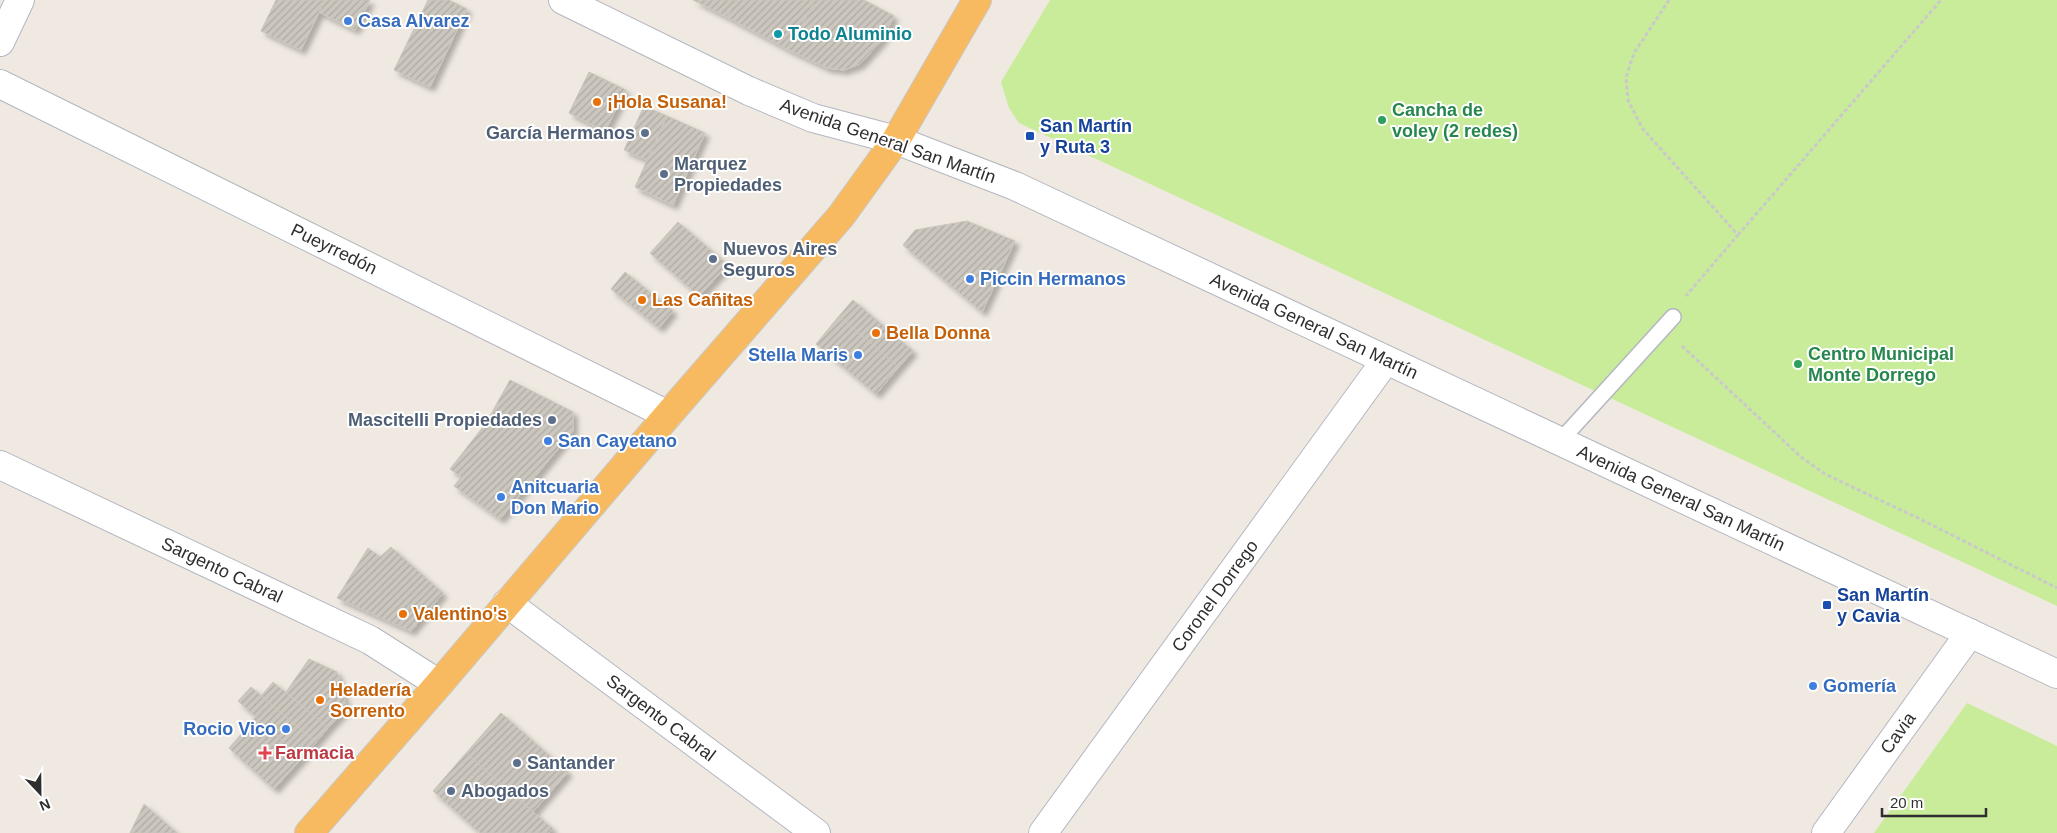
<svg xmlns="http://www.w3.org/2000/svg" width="2057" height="833" font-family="Arial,sans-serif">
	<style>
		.pitch { fill: #c9ec9a }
		.building { fill: url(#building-hatch); stroke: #cbc5ba; filter: url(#shadow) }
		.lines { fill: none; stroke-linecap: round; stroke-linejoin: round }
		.service-casing { stroke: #b4b7c1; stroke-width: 18 }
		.minor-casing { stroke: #b4b7c1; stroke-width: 30 }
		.secondary-casing { stroke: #b4b7c1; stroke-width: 30 }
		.trunk-casing { stroke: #c9c9c9; stroke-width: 30 }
		.path { stroke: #c9c9c9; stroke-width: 3; stroke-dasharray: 4 2.5; stroke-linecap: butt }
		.service { stroke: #fff; stroke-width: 15 }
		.minor { stroke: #fff; stroke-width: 28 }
		.secondary { stroke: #fff; stroke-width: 28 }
		.trunk { stroke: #f8ba60; stroke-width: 28 }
		.shop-dot { fill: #3f7fe0; stroke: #fff; stroke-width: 2 }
		.culture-dot { fill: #0f9aa8; stroke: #fff; stroke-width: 2 }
		.food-dot { fill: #e8710a; stroke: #fff; stroke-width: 2 }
		.leisure-dot { fill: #2e9e5b; stroke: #fff; stroke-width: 2 }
		.service-dot { fill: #5c6f8a; stroke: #fff; stroke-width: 2 }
		.transit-dot { fill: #1a4fb4; stroke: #fff; stroke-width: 2 }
		.health-dot { fill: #e0444e; stroke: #fff; stroke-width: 2 }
		.labels { text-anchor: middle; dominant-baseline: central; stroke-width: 4; stroke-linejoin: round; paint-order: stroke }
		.shop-label { font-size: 18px; font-weight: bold; fill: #366cbe; stroke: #fff; text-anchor: start }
		.culture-label { font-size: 18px; font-weight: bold; fill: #0d838f; stroke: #fff; text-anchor: start }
		.food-label { font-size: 18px; font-weight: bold; fill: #c56008; stroke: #fff; text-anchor: start }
		.leisure-label { font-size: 18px; font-weight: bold; fill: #27864d; stroke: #fff; text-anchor: start }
		.transit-label { font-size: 18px; font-weight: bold; fill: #164399; stroke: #fff; text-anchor: start }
		.service-label { font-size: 18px; font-weight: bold; fill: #4e5e75; stroke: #fff; text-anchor: start }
		.street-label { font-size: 18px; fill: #2e2e2e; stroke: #fff }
		.health-label { font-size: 18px; font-weight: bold; fill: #be3a42; stroke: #fff; text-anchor: start }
	</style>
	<defs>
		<pattern id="building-hatch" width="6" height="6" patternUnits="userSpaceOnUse" patternTransform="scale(1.25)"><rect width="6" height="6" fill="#cbc7bf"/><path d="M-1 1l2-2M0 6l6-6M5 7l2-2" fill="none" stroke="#afaba4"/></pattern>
		<filter id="shadow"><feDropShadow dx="4.5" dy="4.5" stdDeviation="2.5" flood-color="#0004"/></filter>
	</defs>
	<rect width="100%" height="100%" fill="#efe9e1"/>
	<path class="pitch" d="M1050,0H2057V606L1019,123L1009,108L1001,82Z
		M1967,703L2057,746V833H1874Z"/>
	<path class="building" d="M276,0H325L301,50L261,31Z
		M325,0H370L355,30L319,12Z
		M428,0H449L467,9L430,87L394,70Z
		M693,0H736L727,17Z
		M736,0H815L789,50L727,17Z
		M815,0H864L894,16L882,40L860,64L844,70L827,68L789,50Z
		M589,72L626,90L605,131L569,113Z
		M644,106L667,116L647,160L624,150Z
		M667,116L705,133L673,205L635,187Z
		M967,221L1015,241L982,312L903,245L915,230Z
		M678,222L728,265L699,296L650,253Z
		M625,272L673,311L659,328L611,289Z
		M853,300L913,351L899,367L839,316Z
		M839,316L899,367L876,394L816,344Z
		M510,380L573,412V431L500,519L454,486L461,477L450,469L486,423Z
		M391,547L443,593L411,631L337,598L368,548L380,557Z
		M309,659L337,672L347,708L328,728L286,692Z
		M273,682L328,728L316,742L261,696Z
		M251,687L316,742L302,758L238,701Z
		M501,713L568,772L533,812L466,753Z
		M256,717L302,758L274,789L229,748Z
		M466,753L553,829L549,833H480L433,791Z
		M144,804L177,833H130Z"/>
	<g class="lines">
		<g class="service-casing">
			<path id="service" d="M1561,440L1673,317"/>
		</g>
		<g class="minor-casing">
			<path id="minor" d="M0,42L20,0
				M0,84L668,415
				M0,465L370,640L439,684
				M507,603L816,833
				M1043,833L1386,360
				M1826,833L1970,633"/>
		</g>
		<g class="secondary-casing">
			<path id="secondary" d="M563,0L749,91L813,118L896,140L1015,186L2057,674"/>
		</g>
		<g class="trunk-casing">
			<path id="trunk" d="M309,833L439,684L668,415L841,216L896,140L977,0"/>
		</g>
		<path class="path" d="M1669,0L1634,53L1626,77L1628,100L1642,128L1738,235L1686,296
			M1738,235L1941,0
			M1682,346L1801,457L1825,474L1918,518L2057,588"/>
		<use href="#service" class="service"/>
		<use href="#minor" class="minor"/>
		<use href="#secondary" class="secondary"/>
		<use href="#trunk" class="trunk"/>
	</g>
	<g class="shop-dot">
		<circle cx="348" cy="21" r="5"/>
		<circle cx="970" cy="279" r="5"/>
		<circle cx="858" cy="355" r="5"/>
		<circle cx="548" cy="441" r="5"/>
		<circle cx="501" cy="497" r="5"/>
		<circle cx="1813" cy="686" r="5"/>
		<circle cx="286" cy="729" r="5"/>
	</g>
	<circle class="culture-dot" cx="778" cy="34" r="5"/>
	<g class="food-dot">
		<circle cx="597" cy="102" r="5"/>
		<circle cx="642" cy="300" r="5"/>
		<circle cx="876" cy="333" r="5"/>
		<circle cx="403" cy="614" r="5"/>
		<circle cx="320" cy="700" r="5"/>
	</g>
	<g class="leisure-dot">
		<circle cx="1382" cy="120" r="5"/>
		<circle cx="1798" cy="364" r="5"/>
	</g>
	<g class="service-dot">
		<circle cx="645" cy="133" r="5"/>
		<circle cx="664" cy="174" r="5"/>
		<circle cx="713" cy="259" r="5"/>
		<circle cx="552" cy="420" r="5"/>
		<circle cx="517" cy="763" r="5"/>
		<circle cx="451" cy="791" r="5"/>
	</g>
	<g class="transit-dot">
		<rect x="1025" y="131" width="10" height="10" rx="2.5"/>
		<rect x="1822" y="600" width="10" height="10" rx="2.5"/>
	</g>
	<path class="health-dot" d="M262.5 745.5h5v5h5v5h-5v5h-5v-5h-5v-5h5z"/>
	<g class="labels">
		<g class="shop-label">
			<text x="358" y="21">Casa Alvarez</text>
			<text x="980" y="279">Piccin Hermanos</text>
			<text x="848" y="355" text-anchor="end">Stella Maris</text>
			<text x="558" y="441">San Cayetano</text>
			<text x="511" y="487">Anitcuaria<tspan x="511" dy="21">Don Mario</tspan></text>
			<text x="1823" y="686">Gomería</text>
			<text x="276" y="729" text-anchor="end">Rocio Vico</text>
		</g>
		<g class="culture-label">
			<text x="788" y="34">Todo Aluminio</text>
		</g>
		<g class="food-label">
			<text x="607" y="102">¡Hola Susana!</text>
			<text x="652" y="300">Las Cañitas</text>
			<text x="886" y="333">Bella Donna</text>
			<text x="413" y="614">Valentino's</text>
			<text x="330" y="690">Heladería<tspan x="330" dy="21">Sorrento</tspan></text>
		</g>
		<g class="leisure-label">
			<text x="1392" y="110">Cancha de<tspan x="1392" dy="21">voley (2 redes)</tspan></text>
			<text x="1808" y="354">Centro Municipal<tspan x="1808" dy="21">Monte Dorrego</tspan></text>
		</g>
		<g class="transit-label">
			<text x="1040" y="126">San Martín<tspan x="1040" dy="21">y Ruta 3</tspan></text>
			<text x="1837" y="595">San Martín<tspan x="1837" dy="21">y Cavia</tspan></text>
		</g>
		<g class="service-label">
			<text x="635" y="133" text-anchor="end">García Hermanos</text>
			<text x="674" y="164">Marquez<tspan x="674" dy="21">Propiedades</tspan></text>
			<text x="723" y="249">Nuevos Aires<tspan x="723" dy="21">Seguros</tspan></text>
			<text x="542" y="420" text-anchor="end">Mascitelli Propiedades</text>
			<text x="527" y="763">Santander</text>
			<text x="461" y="791">Abogados</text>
		</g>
		<g class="street-label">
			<text transform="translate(888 141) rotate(19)">Avenida General San Martín</text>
			<text transform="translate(334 249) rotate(26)">Pueyrredón</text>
			<text transform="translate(1314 326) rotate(25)">Avenida General San Martín</text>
			<text transform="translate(1681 498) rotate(25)">Avenida General San Martín</text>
			<text transform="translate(222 570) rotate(25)">Sargento Cabral</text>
			<text transform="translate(1215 596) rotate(-54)">Coronel Dorrego</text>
			<text transform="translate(661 718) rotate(37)">Sargento Cabral</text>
			<text transform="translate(1898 733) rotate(-54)">Cavia</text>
		</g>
		<g class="health-label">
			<text x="275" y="753">Farmacia</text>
		</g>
	</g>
	<g transform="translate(40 793) rotate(158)" stroke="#ffffff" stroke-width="4" paint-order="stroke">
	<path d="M0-4L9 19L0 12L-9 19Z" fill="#2e2e2e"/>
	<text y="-8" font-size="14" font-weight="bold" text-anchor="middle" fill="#2e2e2e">N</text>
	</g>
	<path d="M1882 808v8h104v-8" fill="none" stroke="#2e2e2e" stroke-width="2.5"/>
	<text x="1890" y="808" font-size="15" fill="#2e2e2e" stroke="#ffffff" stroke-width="4" paint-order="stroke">20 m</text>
</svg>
